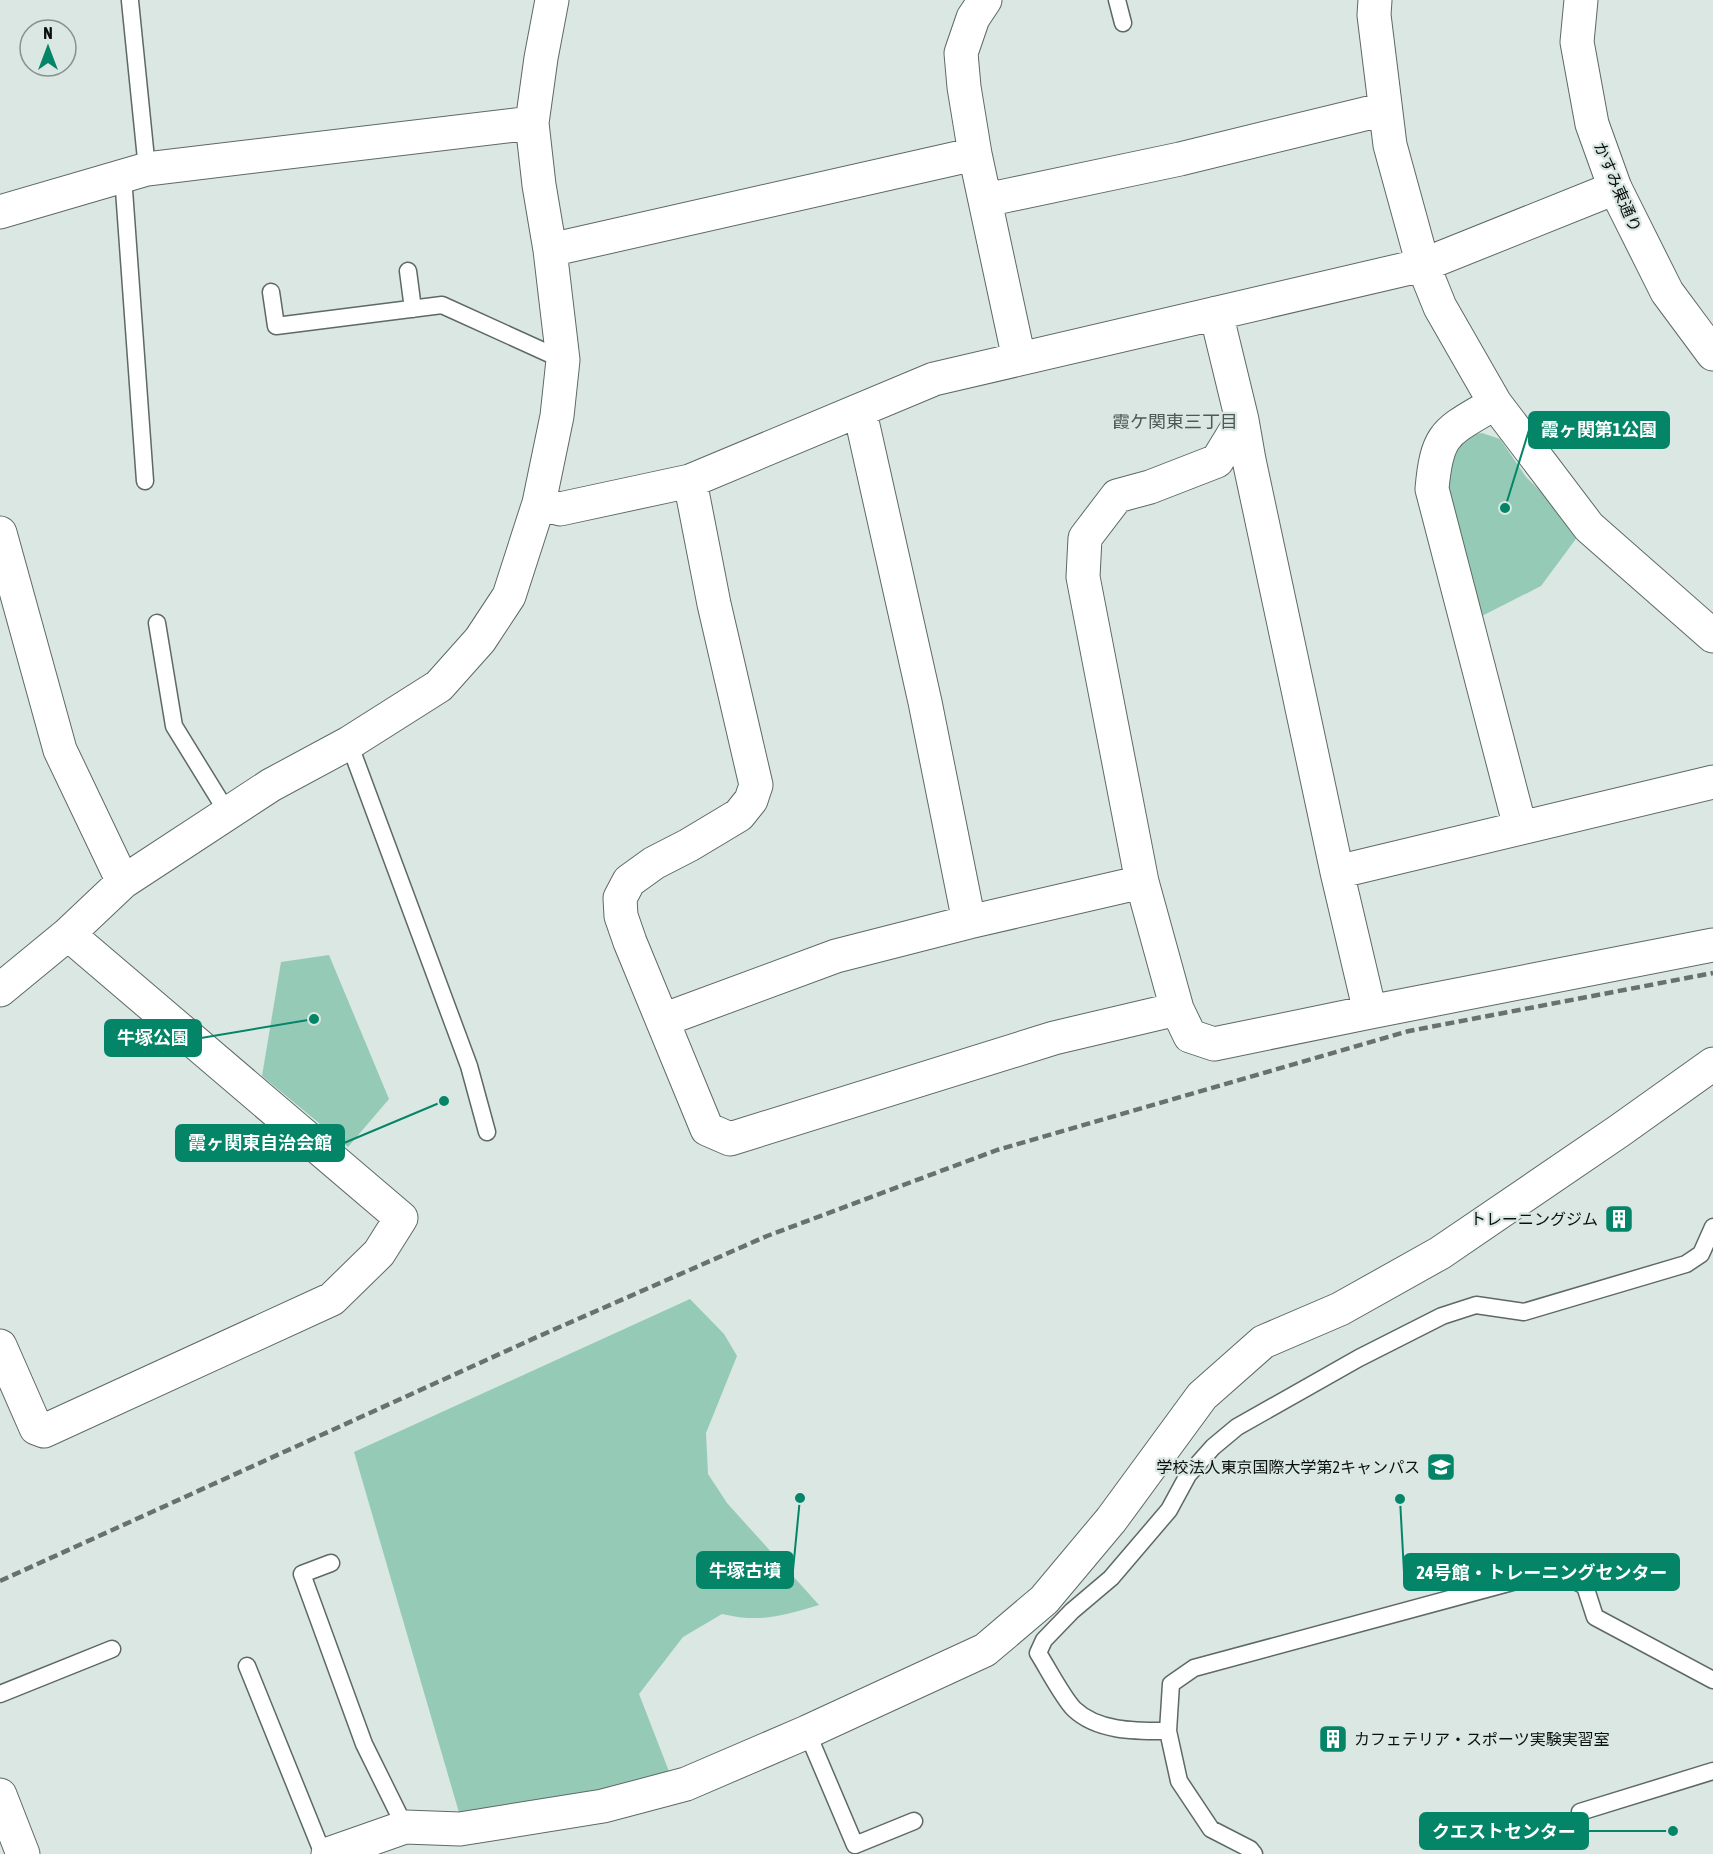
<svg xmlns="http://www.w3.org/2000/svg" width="1713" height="1854" font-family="'Asap Condensed','Noto Sans JP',sans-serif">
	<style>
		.green { fill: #95cab7 }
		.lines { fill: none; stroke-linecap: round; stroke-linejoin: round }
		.service-casing { stroke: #5e6965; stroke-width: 19 }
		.minor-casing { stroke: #5e6965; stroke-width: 35 }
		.tertiary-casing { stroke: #5e6965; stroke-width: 35 }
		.service { stroke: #fff; stroke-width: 16 }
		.minor { stroke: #fff; stroke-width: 33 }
		.tertiary { stroke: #fff; stroke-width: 33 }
		.rail { stroke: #69716e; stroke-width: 4.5; stroke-dasharray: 9 4.5; stroke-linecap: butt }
		.labels { text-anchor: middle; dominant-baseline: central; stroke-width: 4.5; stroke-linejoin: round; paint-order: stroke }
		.street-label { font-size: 16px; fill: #0b100e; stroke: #dae7e2 }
		.poi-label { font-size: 16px; fill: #0b100e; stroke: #dae7e2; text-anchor: end }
		.neighbourhood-label { font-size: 18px; fill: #4e5955; stroke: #dae7e2 }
		.leader { fill: none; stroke: #058568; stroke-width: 2 }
		.callout-dot { fill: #058568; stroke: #dae7e2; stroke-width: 2 }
		.callout { fill: #058568; stroke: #058568; stroke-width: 2 }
		.callout-label { font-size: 18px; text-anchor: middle; font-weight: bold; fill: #fff }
	</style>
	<rect width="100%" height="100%" fill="#dae7e2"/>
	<path class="green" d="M1482,433L1500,439L1526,477L1581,532L1541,586L1478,618L1448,489L1449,459L1465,436Z
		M329,955L389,1099L348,1147L262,1076L281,962Z
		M690,1299L724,1334L737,1356L706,1433L708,1474L727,1503L819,1605C781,1616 761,1623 722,1614L683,1637L639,1694L670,1774L601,1793L460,1816L354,1452Z"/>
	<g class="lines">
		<g class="service-casing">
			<path id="service" d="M1117,0L1123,23
				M130,1L147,169
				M123,176L145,481
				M408,271L413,309
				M271,292L276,326L442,305L563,360
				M157,623L174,726L227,812
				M349,743L469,1066L487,1132
				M331,1563L302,1574L364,1744L405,1827
				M247,1666L323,1854
				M0,1694L112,1649
				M1168,1731C1137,1731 1098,1732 1074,1709C1063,1698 1047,1667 1038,1653L1044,1640L1072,1611L1111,1578L1169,1510L1188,1475L1213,1447L1237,1427L1359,1358L1442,1316L1476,1305L1524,1312L1686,1264L1701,1254L1713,1227
				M807,1732L855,1845L914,1821
				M1580,1812L1713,1771
				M1254,1854L1250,1849L1211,1829L1179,1781L1168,1731L1171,1684L1194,1668L1542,1574L1564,1576L1585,1586L1595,1617L1713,1680"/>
		</g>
		<g class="minor-casing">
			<path id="minor" d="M985,0L973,18L961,53L964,87L975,154L1019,359
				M1375,0L1374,15L1390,145L1423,265L1440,307L1495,403L1589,527L1713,636
				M986,200L1180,159L1385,109
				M0,212L147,169L532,123
				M550,250L975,154
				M1216,313L1242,420L1249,460L1337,872L1370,1012
				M1495,403C1447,432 1437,431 1432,489L1520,827
				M860,412L925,702L969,922
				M1242,420L1217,461L1150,487L1117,496L1085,538L1083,577L1142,882L1177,1009L1190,1036L1214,1044L1370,1012L1713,945
				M690,481L714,604L756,785L751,800L739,815L689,845L654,863L629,881L620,898L621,916L630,942L707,1129L730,1139L1054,1038L1177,1009
				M539,503L560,509L690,481L934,379L1423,265L1615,188
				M0,533L60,750L123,882
				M1337,872L1713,782
				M0,990L68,934L123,882L271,785L349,743L439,686L480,640L509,596L539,503L557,416L563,360L550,250L539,185L532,123L541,58L552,0
				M663,1020L836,956L969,922L1142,882
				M0,1346L36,1428L44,1431L332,1299L379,1253L401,1218L68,934
				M0,1795L23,1854
				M328,1854L405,1827L460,1829L603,1806L686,1784L807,1732L985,1650L1044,1600L1111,1520L1202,1396L1263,1342L1340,1309L1440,1253L1619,1131L1713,1064"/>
		</g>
		<g class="tertiary-casing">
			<path id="tertiary" d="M1581,0L1577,42L1592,124L1615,188L1667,292L1713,354"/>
		</g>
		<use href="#service" class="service"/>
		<use href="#minor" class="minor"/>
		<use href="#tertiary" class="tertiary"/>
		<path class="rail" d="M0,1581L537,1337L767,1236L997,1150L1409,1031L1713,973"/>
	</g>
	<defs>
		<g id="building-square" transform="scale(1.5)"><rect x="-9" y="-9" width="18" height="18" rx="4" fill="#058568" stroke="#dae7e2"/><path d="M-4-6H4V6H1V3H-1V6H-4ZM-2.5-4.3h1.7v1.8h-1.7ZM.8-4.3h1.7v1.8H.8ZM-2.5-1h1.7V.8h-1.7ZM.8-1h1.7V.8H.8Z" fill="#fff"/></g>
		<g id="university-square" transform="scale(1.5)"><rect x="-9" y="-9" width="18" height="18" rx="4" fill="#058568" stroke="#dae7e2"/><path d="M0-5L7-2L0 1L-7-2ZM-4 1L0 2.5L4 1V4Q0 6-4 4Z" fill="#fff"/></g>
	</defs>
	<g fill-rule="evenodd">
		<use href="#building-square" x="1619" y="1219"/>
		<use href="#university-square" x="1441" y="1467"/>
		<use href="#building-square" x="1333" y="1739"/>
	</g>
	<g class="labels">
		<g class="street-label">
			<text transform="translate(1618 187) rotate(67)">かすみ東通り</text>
		</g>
		<g class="poi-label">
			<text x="1598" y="1219">トレーニングジム</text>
			<text x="1420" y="1467">学校法人東京国際大学第2キャンパス</text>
			<text x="1354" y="1739" text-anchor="start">カフェテリア・スポーツ実験実習室</text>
		</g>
		<g class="neighbourhood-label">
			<text x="1175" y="421">霞ケ関東三丁目</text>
		</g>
	</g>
	<path class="leader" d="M1505 508L1529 430M314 1019L201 1038M444 1101L344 1143M800 1498L793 1570M1400 1499L1404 1572M1673 1831L1588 1831"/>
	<g class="callout-dot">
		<circle cx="1505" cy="508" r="6"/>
		<circle cx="314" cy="1019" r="6"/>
		<circle cx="444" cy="1101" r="6"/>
		<circle cx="800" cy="1498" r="6"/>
		<circle cx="1400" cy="1499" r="6"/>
		<circle cx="1673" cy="1831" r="6"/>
	</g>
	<g class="callout">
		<rect x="1529" y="412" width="140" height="36" rx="6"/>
		<rect x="105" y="1020" width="96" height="36" rx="6"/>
		<rect x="176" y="1125" width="168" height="36" rx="6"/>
		<rect x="697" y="1552" width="96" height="36" rx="6"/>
		<rect x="1404" y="1554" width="275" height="36" rx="6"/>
		<rect x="1420" y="1813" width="168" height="36" rx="6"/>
	</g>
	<g class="callout-label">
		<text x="1599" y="436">霞ヶ関第1公園</text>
		<text x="153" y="1044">牛塚公園</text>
		<text x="260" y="1149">霞ヶ関東自治会館</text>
		<text x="745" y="1577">牛塚古墳</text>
		<text x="1542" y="1579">24号館・トレーニングセンター</text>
		<text x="1504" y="1838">クエストセンター</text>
	</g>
	<g transform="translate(48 48)"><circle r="28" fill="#dae7e2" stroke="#87918d" stroke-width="1.5"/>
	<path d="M0-4.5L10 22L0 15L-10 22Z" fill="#058568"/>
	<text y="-9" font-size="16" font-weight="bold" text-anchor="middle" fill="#0b100e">N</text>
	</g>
</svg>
